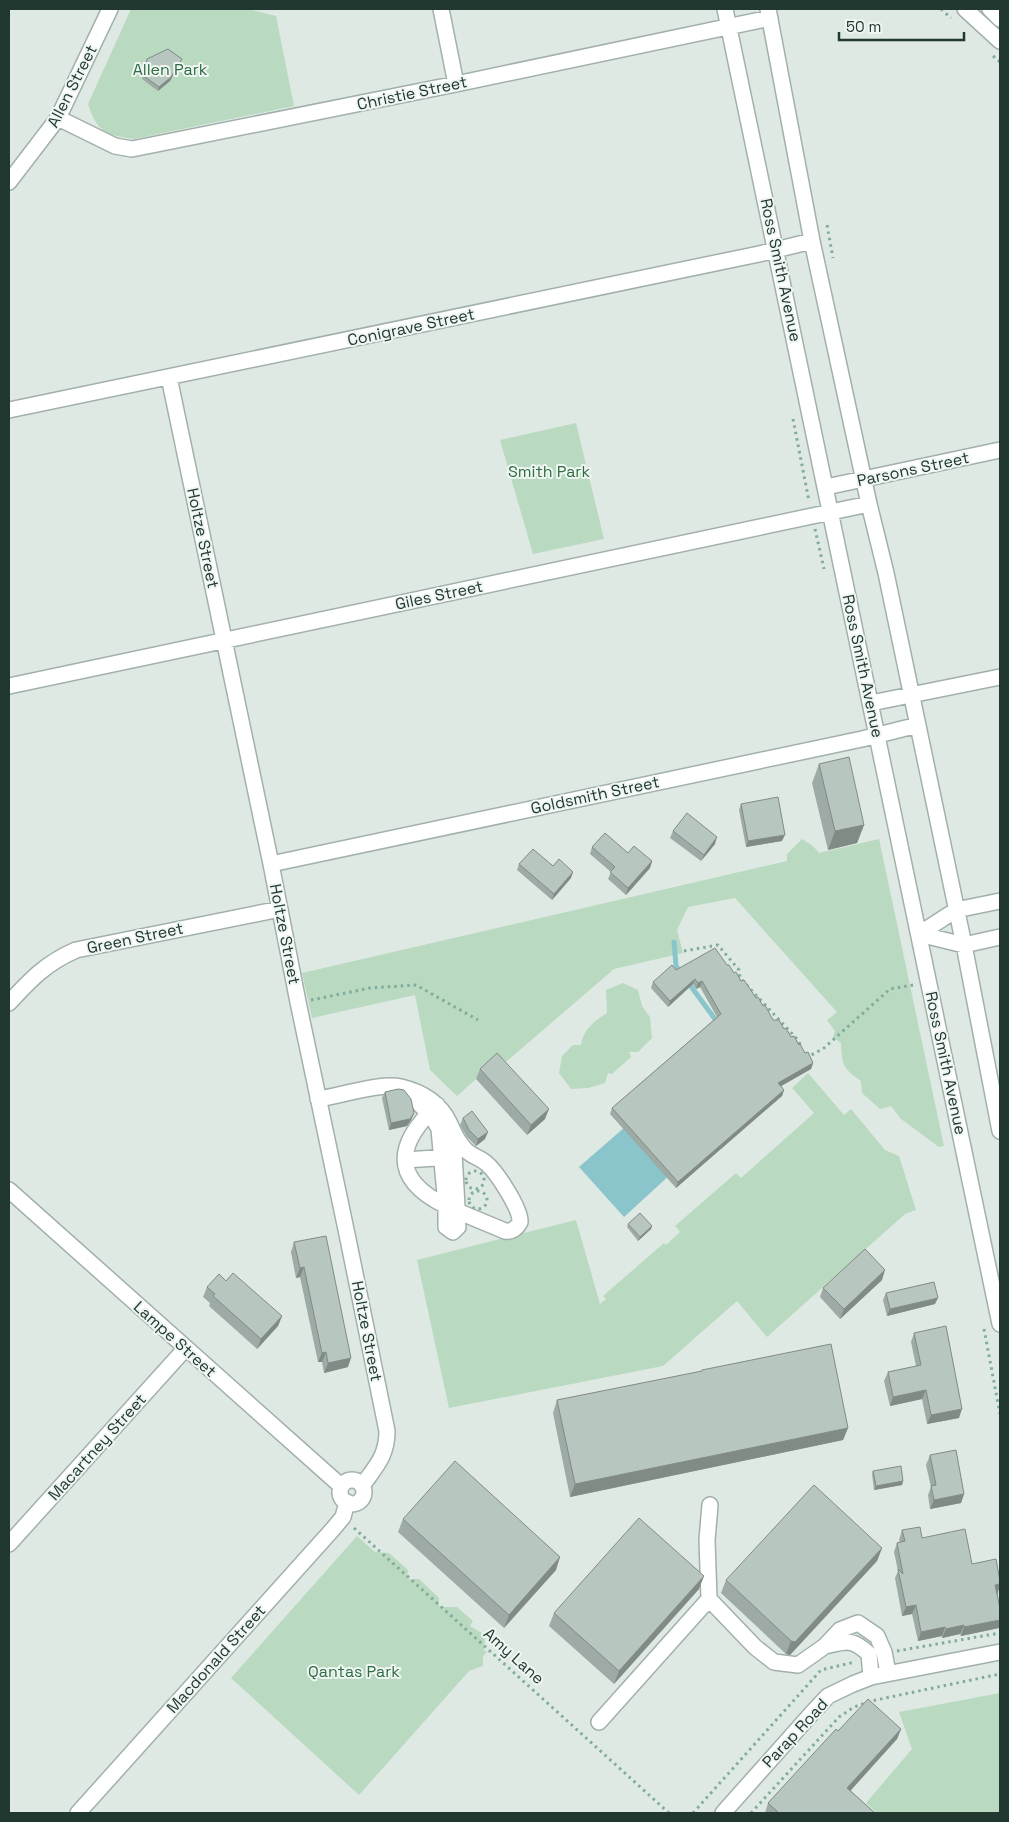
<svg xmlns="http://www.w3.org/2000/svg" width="1009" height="1822" font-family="'Space Grotesk',sans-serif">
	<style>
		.green { fill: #b9d9c0 }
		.water { fill: #8ac5cb }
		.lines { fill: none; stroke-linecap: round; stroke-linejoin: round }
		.stream { stroke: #8ac5cb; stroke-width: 5 }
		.minor-casing { stroke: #a2b0ab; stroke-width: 18 }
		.path { stroke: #81ab9b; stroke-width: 3; stroke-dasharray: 2.5 4; stroke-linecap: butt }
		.minor { stroke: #fff; stroke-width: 15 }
		.wall { fill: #9eaaa5 }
		.shaded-wall { fill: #818b86 }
		.building { fill: #b8c6c0; stroke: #818b86 }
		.labels { text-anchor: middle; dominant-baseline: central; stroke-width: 4; stroke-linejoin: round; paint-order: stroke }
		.park-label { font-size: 16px; fill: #2f6c43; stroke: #eff6f2 }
		.street-label { font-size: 16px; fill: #213831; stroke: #eff6f2 }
	</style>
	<rect width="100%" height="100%" fill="#dfe9e4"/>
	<path class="green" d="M131,9H248L276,16L294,106L134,139C106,135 97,132 88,104Z
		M576,423L604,539L533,554L500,440Z
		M802,839L813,846L819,853L879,839L944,1146L939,1147L901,1119L891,1106L880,1109L862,1093L861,1081C843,1068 842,1066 841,1043L833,1037L835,1031L827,1020L837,1012L735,898L688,907L677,930L683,953L614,969L499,1068L494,1063L457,1096L430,1070L415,995L312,1018L302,973L787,861V854Z
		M623,983L638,990L642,1006L650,1017L652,1038L638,1052H629L631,1057L612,1074L608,1073L605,1083L588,1088L571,1089L559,1073L562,1056L573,1045H581C583,1030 594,1021 607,1013L606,990Z
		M808,1073L844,1115L851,1109L885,1150L899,1156L916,1210L905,1214L767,1337L737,1301L663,1366L449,1408L417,1260L576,1220L600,1304L606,1299L603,1296L664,1243L666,1245L680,1232L675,1226L736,1173L741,1178L814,1113L792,1088Z
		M357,1536L375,1552L389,1553L408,1570L407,1579H419L439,1598V1607H457L473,1621L470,1626L485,1635L484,1650L487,1652L483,1656V1666L469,1671L359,1795L231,1678Z
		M1000,1693V1813H877L866,1803L912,1749L899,1712Z"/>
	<path class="water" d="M679,1080L721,1128L624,1217L579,1167Z"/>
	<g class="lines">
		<path class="stream" d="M674,942L676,966L682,974
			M687,981L715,1019"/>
		<g class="minor-casing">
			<path id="minor" d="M441,9L456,84
				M725,9L1000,1324
				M768,9L812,241L869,504L886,573L964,945L1000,1131
				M965,9L1000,41
				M990,9L1000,19
				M58,118L115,146L132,149L456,84L770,18
				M9,182L58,118L110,9
				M169,377L271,864L298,1002L348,1239L387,1431C387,1456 376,1466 362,1486
				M9,410L759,254L812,241
				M826,487L1000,450
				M9,686L869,504
				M871,703L1000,677
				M271,864L862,739L918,725
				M919,934L956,910L1000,901
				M919,934L964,945L1000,937
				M9,1003C30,980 46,963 76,950L280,909
				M408,1089C416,1104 432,1113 439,1129L446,1205
				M318,1099C340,1096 381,1082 401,1087C422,1092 439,1102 449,1122C453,1131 457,1141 464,1148C470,1156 479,1157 486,1163C496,1171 521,1209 520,1222C517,1228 512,1232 505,1231L457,1211
				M437,1105C397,1143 389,1178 446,1206
				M453,1135L457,1207
				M405,1160L451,1157
				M9,1190L341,1486
				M446,1212V1227L453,1232L458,1227L456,1212
				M340 1492a12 12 0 1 1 24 0a12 12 0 1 1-24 0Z
				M710,1505L707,1540L709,1599L755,1647L774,1662L798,1665L825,1646L840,1630L858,1623L877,1636L884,1652L888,1673
				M9,1544L185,1349
				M825,1646C847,1641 852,1638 869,1654L871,1677
				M599,1722L709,1599
				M78,1813L333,1529L343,1517L347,1502
				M723,1813L812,1713L828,1696L853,1684L871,1677L1000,1652"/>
		</g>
		<path class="path" d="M941,9L951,18
			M993,56L1000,62
			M827,225L833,258
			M793,419L809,501
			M815,529L824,569
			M684,951L718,945L739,970L740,978L798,1040L802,1048
			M311,1000L370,988L416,985L478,1020
			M806,1058L824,1048L890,989L913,985
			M466 1180a9 9 0 1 1 18 0a9 9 0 1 1-18 0Z
			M469 1200a9 9 0 1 1 18 0a9 9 0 1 1-18 0Z
			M984,1329L1000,1414
			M354,1528L669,1813
			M897,1651L1000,1633
			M693,1813L821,1670L855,1662
			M751,1813L839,1717L854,1707L871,1701L1000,1674"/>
		<use href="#minor" class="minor"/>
	</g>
	<path class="wall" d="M147,59H182L170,81L158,91L142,79Z
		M819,764L864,825L857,843L828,850L812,783Z
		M741,804L782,841L746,847L739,810Z
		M673,831L715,844L701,861L670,838Z
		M592,847L628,853L652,861L650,868L626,895L608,879L611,872L590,854Z
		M519,864L553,866L571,878L552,900L517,870Z
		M727,965L734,973L763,1006L773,1020L784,1029L813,1063L811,1069L781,1086L784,1090L782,1096L676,1188L610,1114L612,1108L717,1017L700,987L696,989L693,984L668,1007L651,988L653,982L676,970Z
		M480,1069L545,1119L527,1135L476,1079Z
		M385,1092L414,1113L411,1120L407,1126L389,1130L382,1098Z
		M463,1118L485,1139L476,1146L467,1137L460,1125Z
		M628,1224L652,1226L651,1229L638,1241L627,1227Z
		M294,1242L348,1367L324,1373L322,1362H318L300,1277L296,1278L291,1252Z
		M882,1280L840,1319L820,1297L823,1288Z
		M226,1281L282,1316L278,1326L257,1349L209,1306L210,1303L203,1297L207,1287Z
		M886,1293L935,1304L887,1316L883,1300Z
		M914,1333L959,1418L927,1424L922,1399L890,1406L884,1381L888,1372L916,1366L911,1342Z
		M702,1370L848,1428L843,1440L570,1497L553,1413L557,1400L701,1372Z
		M930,1455L964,1494L961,1503L930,1509L928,1495L931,1487L926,1465Z
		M873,1471L903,1481L902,1485L874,1490L872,1474Z
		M403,1519L556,1570L504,1628L398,1532Z
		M902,1530L922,1538L972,1564L998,1593L999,1628L961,1636L960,1634L942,1638V1636L918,1641L912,1614L902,1616L895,1578L898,1571L894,1552L897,1543L900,1542L899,1540Z
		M882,1548L877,1561L790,1655L786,1654L721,1593L726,1580Z
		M699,1589L614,1684L549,1626L554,1613Z
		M901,1729L897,1739L850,1790L875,1813H765L768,1803L838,1731Z"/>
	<path class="shaded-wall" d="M182,59L170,81L158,91L159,87Z
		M864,825L857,843L828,850L835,831Z
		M785,835L782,841L746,847L748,841Z
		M717,837L715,844L701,861L704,855Z
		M652,861L650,868L626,895L628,888Z
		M573,872L571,878L552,900L554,894Z
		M695,979L693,984L668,1007L670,1001Z
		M702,981L700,987L696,989L698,983Z
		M813,1063L811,1069L776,1089L778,1083Z
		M784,1090L782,1096L676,1188L678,1182Z
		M549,1109L545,1119L527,1135L531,1125Z
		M414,1113L411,1120L407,1126L389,1130L391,1123Z
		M488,1132L485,1139L476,1146L478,1139Z
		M652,1226L651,1229L638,1241L640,1237Z
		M304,1267L300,1277L296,1278L300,1268Z
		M885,1270L882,1280L840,1319L844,1309Z
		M938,1298L935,1304L887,1316L890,1309Z
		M282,1316L278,1326L257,1349L261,1339Z
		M326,1352L322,1362H318L322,1353Z
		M351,1358L348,1367L324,1373L328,1363Z
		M926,1390L922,1399L890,1406L893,1397Z
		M962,1409L959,1418L927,1424L931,1415Z
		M848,1428L843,1440L570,1497L575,1484Z
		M903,1481L902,1485L874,1490L876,1486Z
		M964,1494L961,1503L930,1509L934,1500Z
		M882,1548L877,1561L790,1655L786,1654L791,1641Z
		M560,1557L556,1570L504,1628L509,1615Z
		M704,1576L699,1589L614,1684L619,1671Z
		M1000,1584L998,1593L992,1594L995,1585Z
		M916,1605L912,1614L902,1616L906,1607Z
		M1000,1620V1626L999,1628L961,1636L964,1627Z
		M964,1625L960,1634L942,1638L946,1629Z
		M945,1627L942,1636L918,1641L921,1632Z
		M901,1729L897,1739L844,1798L847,1788Z"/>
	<path class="building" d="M168,49L182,59L171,77L159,87L144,76L147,59Z
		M849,757L864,825L835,831L819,764Z
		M778,797L785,835L748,841L741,804Z
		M687,813L717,837L704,855L673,831Z
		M605,833L628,853L634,846L652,861L628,888L610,872L615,867L592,847Z
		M533,849L553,866L559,859L573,872L554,894L519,864Z
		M715,948L727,965H729L734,973L736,972L741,981L744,980L756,998L758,997L763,1006L765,1005L773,1020H779L784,1029L786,1028L791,1037L794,1036L799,1045L800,1044L805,1053L808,1052L813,1063L778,1083L784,1090L678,1182L612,1108L721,1014L702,981L698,983L695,979L670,1001L653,982L672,965L676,970Z
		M497,1053L549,1109L531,1125L480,1069Z
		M398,1089L404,1090L411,1099L414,1113L410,1119L391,1123L385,1092Z
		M472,1111L488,1132L478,1139L469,1130L463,1118Z
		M640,1213L652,1226L640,1237L628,1224Z
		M326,1236L351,1358L328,1363L326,1352L322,1353L304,1267L300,1268L294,1242Z
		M865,1249L885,1270L844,1309L823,1288Z
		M233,1273L282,1316L261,1339L213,1296L215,1294L207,1287L219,1274L226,1281Z
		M934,1282L938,1298L890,1309L886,1293Z
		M946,1326L962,1409L931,1415L926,1390L893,1397L888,1372L921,1365L914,1333Z
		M831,1344L848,1428L575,1484L557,1400L702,1371V1370Z
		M956,1450L964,1494L934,1500L931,1486L936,1485L930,1455Z
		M455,1461L560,1557L509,1615L403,1519Z
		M901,1466L903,1481L876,1486L873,1471Z
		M814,1485L882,1548L795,1642L791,1641L726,1580Z
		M639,1518L704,1576L619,1671L554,1613Z
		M920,1527L922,1538L965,1529L972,1564L996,1559L1000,1581V1584L995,1585L1000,1608V1620L964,1627V1625L946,1629L945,1627L921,1632L916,1605L906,1607L898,1569L903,1574L897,1543L905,1541L902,1530Z
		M868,1699L901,1729L847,1788L875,1813H776L778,1812L768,1803L836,1729L838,1731Z"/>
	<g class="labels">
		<g class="park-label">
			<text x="170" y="69">Allen Park</text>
			<text x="549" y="471">Smith Park</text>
			<text x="354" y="1671">Qantas Park</text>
		</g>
		<g class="street-label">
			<text transform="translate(72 86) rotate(-63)">Allen Street</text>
			<text transform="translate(412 93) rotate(-12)">Christie Street</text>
			<text transform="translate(781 270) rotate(78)">Ross Smith Avenue</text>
			<text transform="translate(411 327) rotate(-12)">Conigrave Street</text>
			<text transform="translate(913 469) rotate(-12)">Parsons Street</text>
			<text transform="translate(203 538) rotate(78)">Holtze Street</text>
			<text transform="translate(439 595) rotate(-12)">Giles Street</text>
			<text transform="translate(863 666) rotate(78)">Ross Smith Avenue</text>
			<text transform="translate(595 795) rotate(-12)">Goldsmith Street</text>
			<text transform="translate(285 934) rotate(79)">Holtze Street</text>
			<text transform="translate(135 938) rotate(-12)">Green Street</text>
			<text transform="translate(946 1063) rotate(78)">Ross Smith Avenue</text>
			<text transform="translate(367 1331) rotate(79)">Holtze Street</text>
			<text transform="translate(175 1339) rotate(42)">Lampe Street</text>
			<text transform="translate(97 1447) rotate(-48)">Macartney Street</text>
			<text transform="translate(514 1656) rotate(42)">Amy Lane</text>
			<text transform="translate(216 1659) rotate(-48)">Macdonald Street</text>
			<text transform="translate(795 1733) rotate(-47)">Parap Road</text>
		</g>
	</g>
	<rect width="1009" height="1822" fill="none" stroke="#213831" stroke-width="20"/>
	<path d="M839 32v8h125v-8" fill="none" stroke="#213831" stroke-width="2.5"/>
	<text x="846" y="32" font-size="15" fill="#213831" stroke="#eff6f2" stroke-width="4" paint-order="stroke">50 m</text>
</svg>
